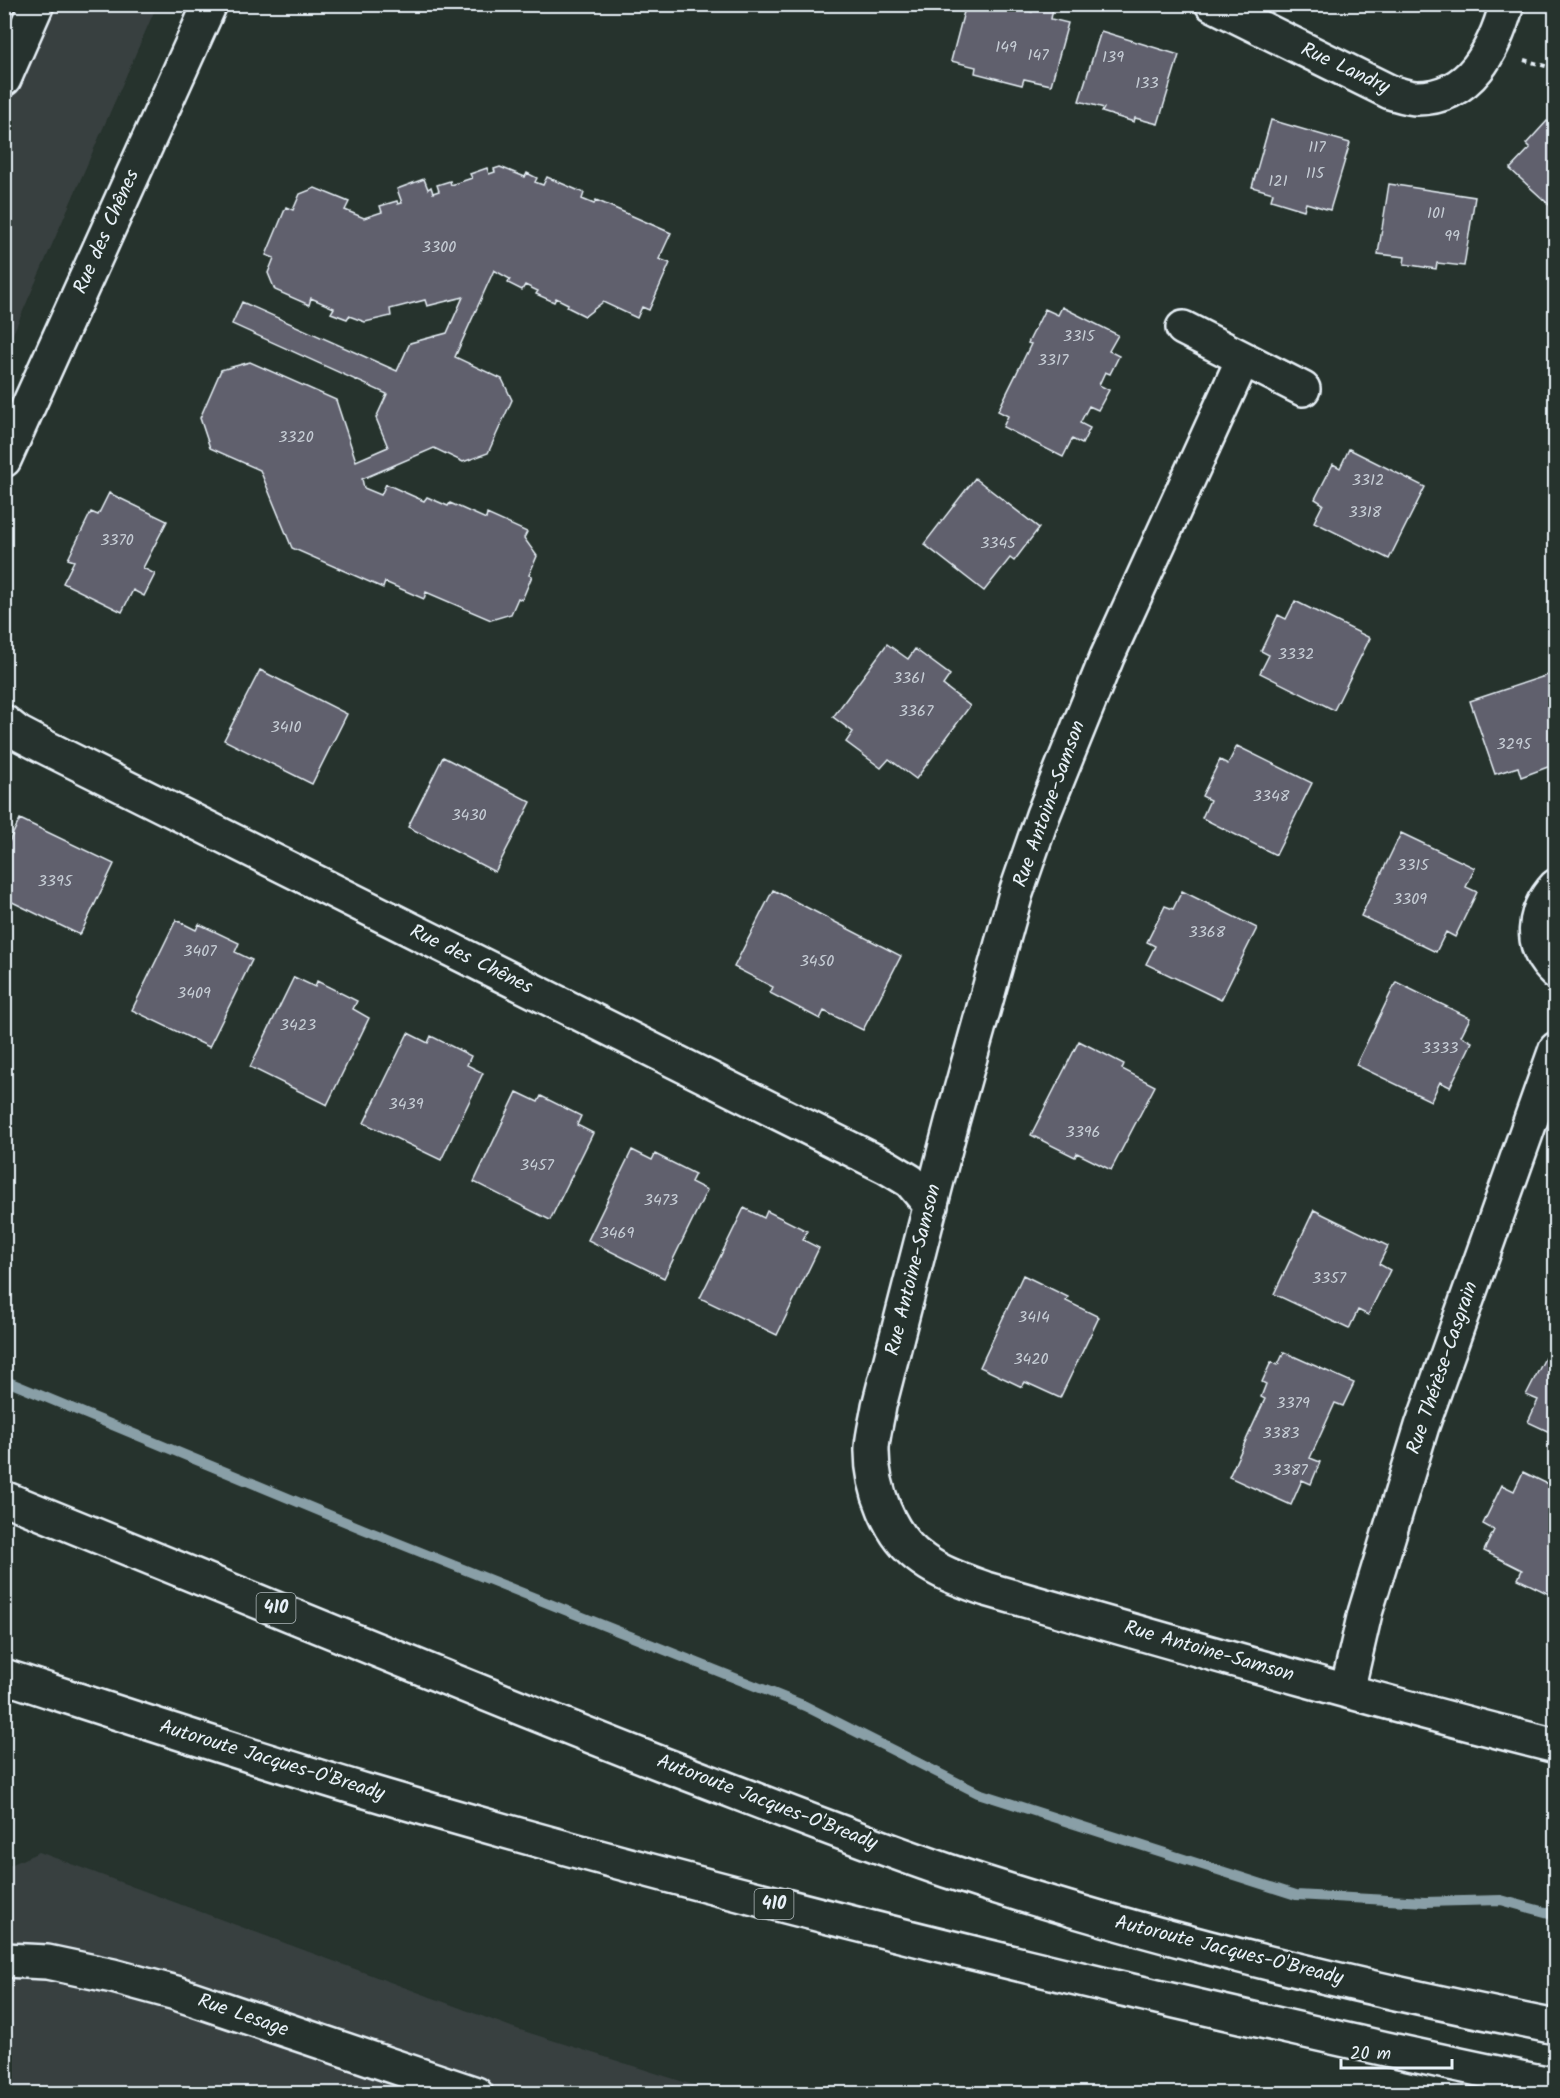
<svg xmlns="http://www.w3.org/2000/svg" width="1560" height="2098" font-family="Kalam,sans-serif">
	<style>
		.built { fill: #384040 }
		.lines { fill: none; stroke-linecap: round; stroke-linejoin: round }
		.stream { stroke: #899fa7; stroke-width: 10 }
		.building { fill: #61606d; stroke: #e8f1f8; stroke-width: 1.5 }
		.minor-casing { stroke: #e8f1f8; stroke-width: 38 }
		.highway-casing { stroke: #e8f1f8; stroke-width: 38 }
		.path { stroke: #e8f1f8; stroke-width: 4; stroke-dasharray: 4.5 4.5; stroke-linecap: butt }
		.minor { stroke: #26332d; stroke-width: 33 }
		.highway { stroke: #26332d; stroke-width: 33 }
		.labels { text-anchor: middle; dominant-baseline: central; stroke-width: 4.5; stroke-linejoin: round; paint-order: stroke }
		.number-label { font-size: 16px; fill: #c6cdd5 }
		.shield { fill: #26332d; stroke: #aeb8bb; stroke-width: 1.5 }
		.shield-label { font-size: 18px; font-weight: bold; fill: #e8f1f8 }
		.street-label { font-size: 20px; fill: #e8f1f8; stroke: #26332d }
	</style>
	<rect width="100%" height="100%" fill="#26332d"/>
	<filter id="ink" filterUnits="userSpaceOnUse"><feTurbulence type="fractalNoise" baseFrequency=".0167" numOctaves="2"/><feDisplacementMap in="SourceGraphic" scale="12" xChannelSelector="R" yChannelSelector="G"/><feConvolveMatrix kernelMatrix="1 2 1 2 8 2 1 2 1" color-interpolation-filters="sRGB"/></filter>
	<g filter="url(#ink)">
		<path class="built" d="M5,5H157L5,352Z
			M39,1852L514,2028L718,2093H5L4,1868Z"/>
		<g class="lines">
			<path class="stream" d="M4,1380L363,1529L805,1706L978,1793L1296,1895L1425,1902L1501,1900L1556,1915"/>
		</g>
		<path class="building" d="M966,4H1007L1032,12L1034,4L1053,8L1051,19L1068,23L1051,85L1024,79L1022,85L975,73L976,67L951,61Z
			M1101,31L1179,55L1158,124L1135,118L1134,122L1102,112L1104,108L1079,101Z
			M1271,120L1350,143L1330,210L1306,203L1304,210L1271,200L1273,193L1252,187Z
			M1547,121L1552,125L1556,121V211L1510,169L1530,148L1526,144Z
			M500,167L525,177L527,173L537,178L535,182L543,185L547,177L584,193L582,199L594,204L596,200L671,233L659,259L670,263L649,310L642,307L637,318L603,302L585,316L567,307L568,304L556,298L554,302L536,294L538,291L525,285L522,290L508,283L510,279L494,270L455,357L502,379L512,400L488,453L463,462L434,448L362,479L364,488L381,495L386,484L424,501L427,497L448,506L450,503L486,519L487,514L527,532L524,538L537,556L529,575L532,576L522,600L518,598L511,614L491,620L426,592L424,599L385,582L383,588L292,548L260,470L210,448L200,418L221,370L250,362L336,400L356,461L388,447L376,418L387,394L232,324L242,302L397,371L410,343L447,333L463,297L427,306L425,300L390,309L391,316L365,322L349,316L347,319L331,313L334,308L311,298L309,305L275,290L268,273L274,258L266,255L286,207L293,210L300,194L315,188L349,202L345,210L364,218L382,212L380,206L397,201L398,204L402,203L397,189L424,179L428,189L431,187L433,193L439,191L437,185L450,181L451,185L472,178L470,174L487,168L489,174L495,172L494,169Z
			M1389,184L1475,197L1464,266L1437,263L1436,269L1404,264L1405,257L1378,254Z
			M1062,307L1118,335L1109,351L1119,356L1110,374L1105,372L1099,385L1109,390L1098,410L1089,406L1080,423L1090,428L1082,444L1072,439L1063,457L1003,427L1008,416L998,411L1031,344L1028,343L1045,309L1058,315Z
			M1349,449L1425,487L1389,559L1314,522L1323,504L1315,499L1333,464L1340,468Z
			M975,478L1039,528L1014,561L1010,558L984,591L924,544Z
			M109,493L167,521L143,568L155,574L144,596L133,590L122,612L63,583L74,561L68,559L91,512L98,515Z
			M1295,601L1370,638L1334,710L1260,673L1269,655L1261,651L1278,615L1286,619Z
			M887,644L908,659L915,649L950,675L943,685L970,706L916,779L889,759L881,768L846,742L853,732L833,717Z
			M260,670L347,714L312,784L224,740Z
			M1554,673L1556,764L1521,777L1518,767L1495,774L1470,701Z
			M1237,746L1312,783L1276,855L1202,818L1210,800L1202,796L1220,760L1228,764Z
			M443,757L531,802L495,872L408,827Z
			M20,819L114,864L80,935L4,898V852Z
			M1401,833L1475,868L1466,887L1477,892L1455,937L1446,932L1436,952L1361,916Z
			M773,890L901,956L863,1030L824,1011L820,1019L770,993L773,987L734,967Z
			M1182,891L1257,928L1221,1000L1146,964L1155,946L1147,942L1165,906L1173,909Z
			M176,920L196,930L199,924L239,943L235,952L252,960L209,1047L132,1010Z
			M294,977L315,987L317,981L357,1001L353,1009L369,1018L327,1105L250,1067Z
			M1396,982L1470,1018L1461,1036L1472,1042L1450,1087L1440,1082L1431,1101L1356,1065Z
			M408,1033L428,1043L431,1036L471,1056L467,1065L483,1073L441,1160L364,1123Z
			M1079,1041L1124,1064L1122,1069L1155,1086L1111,1170L1077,1153L1075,1157L1031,1135Z
			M517,1092L538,1102L541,1096L581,1116L577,1125L593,1133L550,1220L474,1182Z
			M632,1150L652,1160L655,1154L695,1174L691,1182L707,1190L664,1278L588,1240Z
			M744,1208L764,1218L767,1211L807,1231L803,1240L819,1248L777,1335L700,1298Z
			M1314,1210L1388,1246L1379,1264L1390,1270L1368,1315L1358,1310L1349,1329L1274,1294Z
			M1023,1275L1068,1297L1066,1301L1099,1317L1060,1398L1025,1382L1022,1387L980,1367Z
			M1284,1352L1354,1383L1343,1406L1335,1403L1310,1458L1320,1462L1311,1484L1302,1480L1291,1505L1229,1477L1265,1399L1261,1397L1266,1384L1262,1382L1271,1362L1278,1365Z
			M1546,1356L1556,1361V1435L1528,1422L1538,1400L1526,1395Z
			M1523,1472L1556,1488V1586L1551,1595L1518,1579L1522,1570L1484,1551L1494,1530L1483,1524L1502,1485L1514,1491Z"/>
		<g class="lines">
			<g class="minor-casing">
				<path id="minor" d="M1212,4L1390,92C1398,94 1408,98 1417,98C1471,98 1494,50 1507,4
					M4,79L37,4
					M1183,328L1303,389
					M1243,359L1107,657L1043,815L1016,893L952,1122L879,1406C877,1419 873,1434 872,1447C871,1487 889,1537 923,1560C942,1574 964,1581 986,1589C1175,1643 1364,1698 1556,1746
					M4,460L210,4
					M4,722L18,733L41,745L887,1167L910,1181L931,1206
					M1556,886C1532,912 1528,947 1556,972
					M1347,1691L1365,1613L1422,1426L1556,1049
					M4,1960L47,1962L113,1976L176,1993L476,2094"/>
			</g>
			<g class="highway-casing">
				<path id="highway" d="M4,1498C224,1587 442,1678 662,1764C757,1800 852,1838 948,1871C1146,1937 1351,1986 1556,2027
					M4,1676C124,1715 245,1755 366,1791C616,1865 869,1929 1123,1989C1266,2022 1410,2056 1556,2085"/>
			</g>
			<path class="path" d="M1524,60L1556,69"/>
			<use href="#minor" class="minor"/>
			<use href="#highway" class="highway"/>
		</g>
	</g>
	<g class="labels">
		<g class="number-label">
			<text x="1006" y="47">149</text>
			<text x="1038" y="55">147</text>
			<text x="1113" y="57">139</text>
			<text x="1147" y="83">133</text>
			<text x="1317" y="147">117</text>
			<text x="1315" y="173">115</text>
			<text x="1278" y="181">121</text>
			<text x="1436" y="213">101</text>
			<text x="1452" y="236">99</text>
			<text x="439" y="247">3300</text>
			<text x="1079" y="336">3315</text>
			<text x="1053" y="360">3317</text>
			<text x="296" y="437">3320</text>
			<text x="1368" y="480">3312</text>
			<text x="1365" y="512">3318</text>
			<text x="117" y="540">3370</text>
			<text x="998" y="543">3345</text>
			<text x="1296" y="654">3332</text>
			<text x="909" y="678">3361</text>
			<text x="916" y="711">3367</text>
			<text x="286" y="727">3410</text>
			<text x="1514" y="744">3295</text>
			<text x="1271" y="796">3348</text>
			<text x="469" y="815">3430</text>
			<text x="1413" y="865">3315</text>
			<text x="55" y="881">3395</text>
			<text x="1410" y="899">3309</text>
			<text x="1207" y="932">3368</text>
			<text x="200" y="951">3407</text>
			<text x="817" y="961">3450</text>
			<text x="194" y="993">3409</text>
			<text x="298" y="1025">3423</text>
			<text x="1440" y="1048">3333</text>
			<text x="406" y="1104">3439</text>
			<text x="1083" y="1132">3396</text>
			<text x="537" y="1165">3457</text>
			<text x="661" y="1200">3473</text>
			<text x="617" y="1233">3469</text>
			<text x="1329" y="1278">3357</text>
			<text x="1034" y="1317">3414</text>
			<text x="1031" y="1359">3420</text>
			<text x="1293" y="1403">3379</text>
			<text x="1281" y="1433">3383</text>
			<text x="1290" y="1470">3387</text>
		</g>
		<g class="shield">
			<rect x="256.5" y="1593" width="39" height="30" rx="4.5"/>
			<rect x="754.5" y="1889" width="39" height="30" rx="4.5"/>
		</g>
		<g class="shield-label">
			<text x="276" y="1608">410</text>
			<text x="774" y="1904">410</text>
		</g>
		<g class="street-label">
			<text transform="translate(1345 69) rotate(25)">Rue Landry</text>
			<text transform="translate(107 232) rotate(-66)">Rue des Chênes</text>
			<text transform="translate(1050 804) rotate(-70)">Rue Antoine-Samson</text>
			<text transform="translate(471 960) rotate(26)">Rue des Chênes</text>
			<text transform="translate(914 1270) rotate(-76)">Rue Antoine-Samson</text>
			<text transform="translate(1443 1368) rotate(-71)">Rue Thérèse-Casgrain</text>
			<text transform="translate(1209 1652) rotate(16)">Rue Antoine-Samson</text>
			<text transform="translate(272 1761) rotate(17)">Autoroute Jacques-O'Bready</text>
			<text transform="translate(767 1803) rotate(21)">Autoroute Jacques-O'Bready</text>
			<text transform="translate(1229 1951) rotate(14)">Autoroute Jacques-O'Bready</text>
			<text transform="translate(243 2016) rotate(19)">Rue Lesage</text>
		</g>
	</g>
	<rect width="1560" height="2098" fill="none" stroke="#26332d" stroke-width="24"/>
	<rect x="12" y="12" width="1536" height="2074" fill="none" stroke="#e8f1f8" stroke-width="2" filter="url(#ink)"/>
	<path d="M1341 2059v9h111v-9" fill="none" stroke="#e8f1f8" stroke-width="3"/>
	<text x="1350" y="2059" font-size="18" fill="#e8f1f8" stroke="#26332d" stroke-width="4.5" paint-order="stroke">20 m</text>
</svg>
